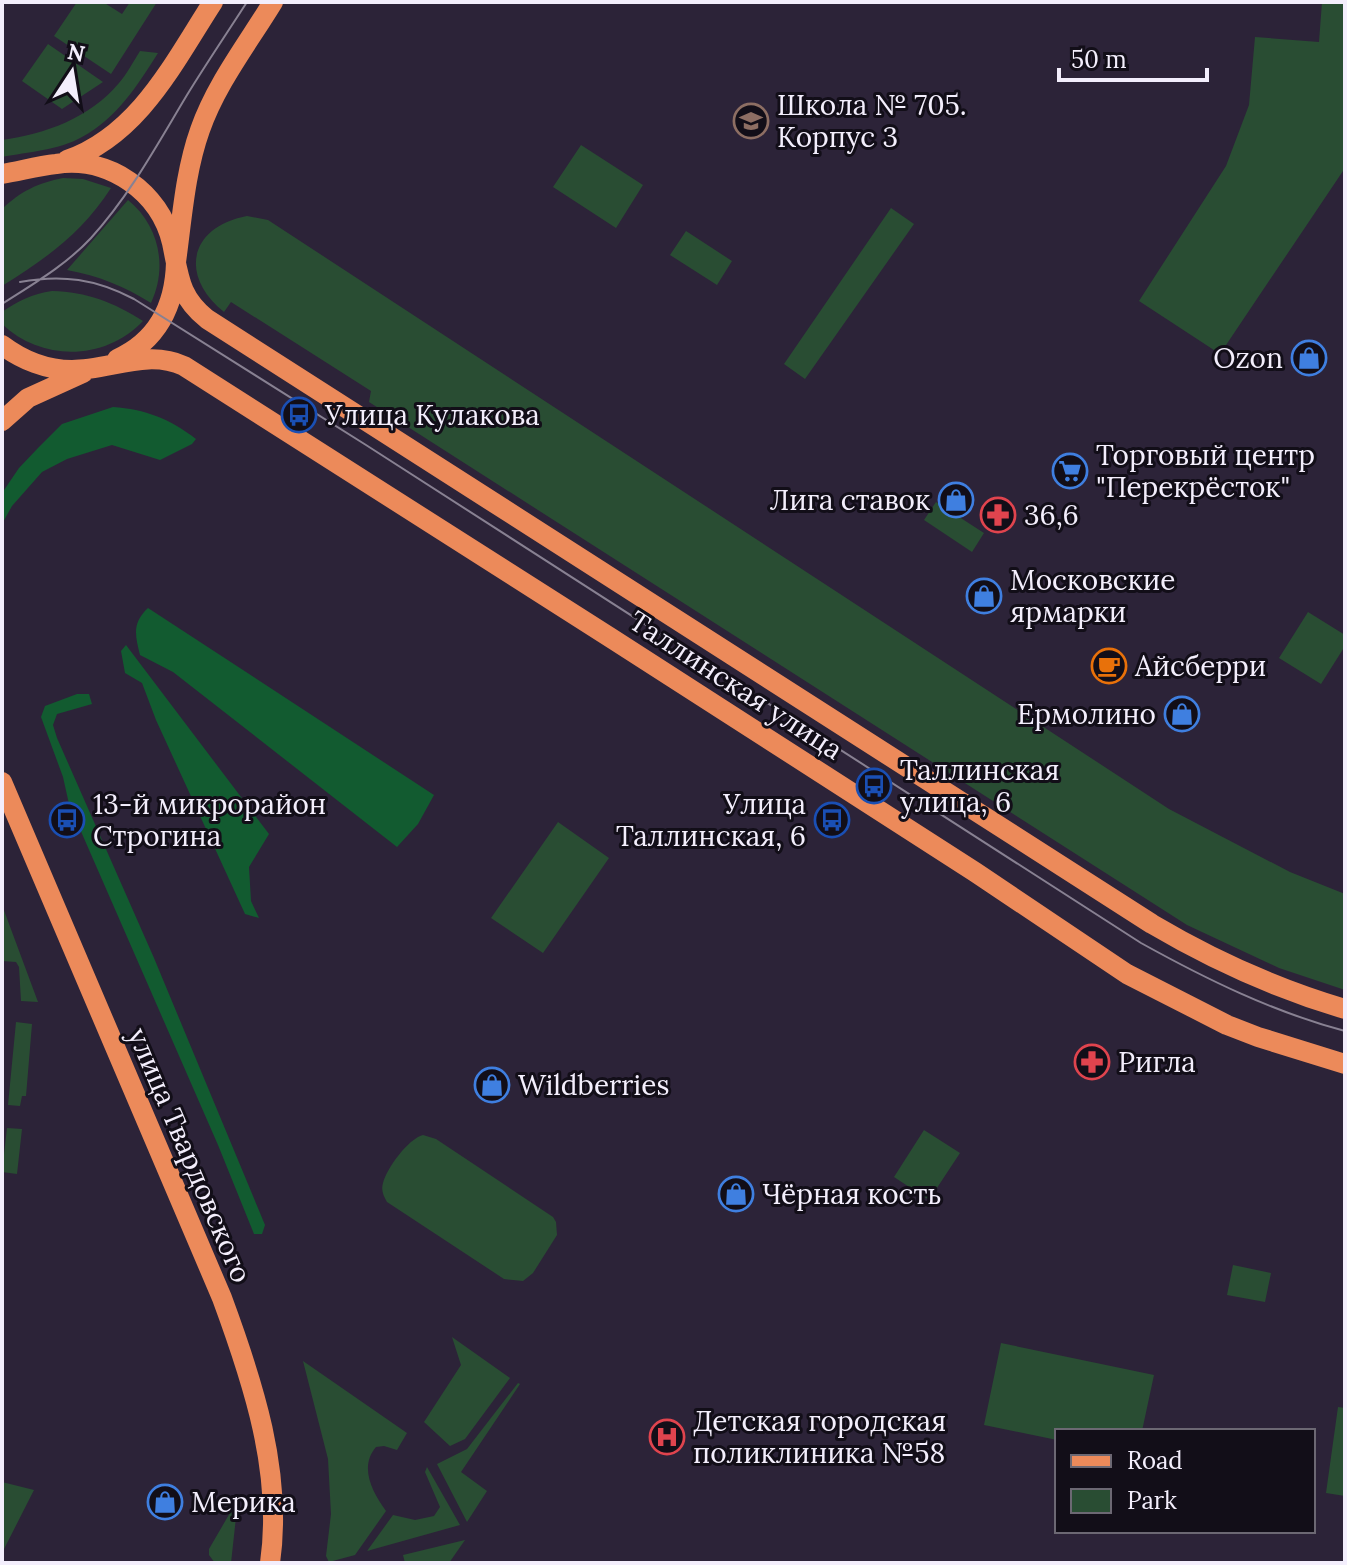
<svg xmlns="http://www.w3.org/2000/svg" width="1347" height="1565" font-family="Lora,serif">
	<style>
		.green { fill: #294d33 }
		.forest { fill: #125b30 }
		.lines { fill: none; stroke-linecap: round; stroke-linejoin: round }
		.major { stroke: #ec8a5a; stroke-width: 20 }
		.tram { stroke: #888192; stroke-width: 2 }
		.labels { text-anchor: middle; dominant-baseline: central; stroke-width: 6; stroke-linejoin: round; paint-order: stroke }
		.poi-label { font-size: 28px; fill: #f3eefc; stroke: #120e18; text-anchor: start }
		.street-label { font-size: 28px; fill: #f3eefc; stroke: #120e18 }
	</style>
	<rect width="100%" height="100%" fill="#2c2338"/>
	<path class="green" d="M77,2H103L122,14L130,2H157L111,74L54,36Z
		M1322,2H1345V168L1220,354L1139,301L1226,166L1249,105L1255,37L1319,42Z
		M48,44L103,82L62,109L22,81Z
		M140,51L158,53C138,85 116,119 82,137C59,150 28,152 2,157V140C45,134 90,118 119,83C127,74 133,62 140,51Z
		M581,145L643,185L616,228L553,187Z
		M63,178L83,179L111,188C81,234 48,257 2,286V209C21,191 38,183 63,178Z
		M128,200C159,225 168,267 151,303C124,286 99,276 67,270Z
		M891,208L914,224L805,379L784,364Z
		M247,216L268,220L1169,809L1290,872L1345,894V990L1279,968L1187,925L369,402L371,391L231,302L224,312C179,276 189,227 247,216Z
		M686,231L732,261L717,285L670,255Z
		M52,291C87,292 113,302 143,321C105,361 42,362 2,324V312C18,301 32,294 52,291Z
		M936,502L984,533L972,552L924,520Z
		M1308,612L1345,635V646L1321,684L1279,658Z
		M558,822L609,858L543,953L491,918Z
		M2,905L38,1002L21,1001L19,967L16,962L2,961Z
		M16,1022L32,1024L26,1096H22L20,1106L8,1105Z
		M7,1128L22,1129L17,1174L2,1172Z
		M924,1130L960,1153L929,1200L894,1177Z
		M423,1135L436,1139L553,1217L556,1222L557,1235L533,1273L523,1281L504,1279L387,1202C383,1195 381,1190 383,1183C387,1168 408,1139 423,1135Z
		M1233,1265L1271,1273L1265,1302L1227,1295Z
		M452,1337L510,1378L465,1439L450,1446L424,1422L461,1365Z
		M1001,1343L1154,1375L1142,1431H1057V1440L984,1425Z
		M303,1361L407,1433L397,1450L384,1446L376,1447C359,1467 372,1492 386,1511L355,1555L329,1562L326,1556L331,1514L328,1459Z
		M518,1383L520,1384L461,1472L487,1491L467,1522L437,1464L467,1449Z
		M1338,1407L1345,1408V1496L1326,1493Z
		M427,1467L460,1525L367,1551L393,1515L415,1520L434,1516L440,1507L425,1472Z
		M2,1482L34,1490L2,1553Z
		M238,1499L231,1563H215L209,1555V1549Z
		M465,1540L449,1563H405L403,1555Z"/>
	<path class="forest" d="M113,407C145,409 170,419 196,439L192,444L160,460L112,445L67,459L42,472L12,506L2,524V493L19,468L38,448L62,424Z
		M148,608L434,795L418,824L397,847L173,672L140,655C135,635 132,623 148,608Z
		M126,645L269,834L249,867L251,901L259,918L245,914L156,720L142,683L125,673L121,651Z
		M77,694H89L92,704L57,714L53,725L57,738L154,958L265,1225L262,1234H254L218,1145L69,804L63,777L41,717L45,706Z"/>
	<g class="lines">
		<path class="major" d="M67,160C139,135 174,62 213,2
			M2,174C20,171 38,166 56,164C109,156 160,192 172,243C179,276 179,297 207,319L1152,924C1213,960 1277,989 1345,1009
			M2,345C22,360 47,370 72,370C110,370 147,349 184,366L611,638L975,872L1127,974L1227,1025L1258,1037L1345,1064
			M117,359C157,341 175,306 176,262C182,219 185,172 200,130C216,84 248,43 273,2
			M2,421L28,398L83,373
			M2,782L222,1298C253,1382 283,1473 270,1563"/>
		<path class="tram" d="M20,282C62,274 96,279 134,299L366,445L1141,943C1206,979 1273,1012 1345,1031
			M2,304C33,284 66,265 91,238C130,195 157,145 187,95C206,64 227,33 247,2"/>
	</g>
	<defs>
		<g id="school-ring" transform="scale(1.8)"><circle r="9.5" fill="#120e18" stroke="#8d6e63" stroke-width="1.5"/><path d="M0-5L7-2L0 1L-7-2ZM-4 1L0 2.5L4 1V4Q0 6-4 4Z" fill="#8d6e63"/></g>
		<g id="shop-ring" transform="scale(1.8)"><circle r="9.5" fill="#120e18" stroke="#3f7fe0" stroke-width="1.5"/><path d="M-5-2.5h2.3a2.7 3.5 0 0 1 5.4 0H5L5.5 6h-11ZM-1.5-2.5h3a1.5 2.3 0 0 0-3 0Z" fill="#3f7fe0"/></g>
		<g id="bus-ring" transform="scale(1.8)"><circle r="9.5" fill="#120e18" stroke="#1a4fb4" stroke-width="1.5"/><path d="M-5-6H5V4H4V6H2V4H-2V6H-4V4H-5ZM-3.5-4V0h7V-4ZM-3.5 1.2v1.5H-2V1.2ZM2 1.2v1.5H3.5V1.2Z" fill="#1a4fb4"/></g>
		<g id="supermarket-ring" transform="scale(1.8)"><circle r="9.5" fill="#120e18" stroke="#3f7fe0" stroke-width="1.5"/><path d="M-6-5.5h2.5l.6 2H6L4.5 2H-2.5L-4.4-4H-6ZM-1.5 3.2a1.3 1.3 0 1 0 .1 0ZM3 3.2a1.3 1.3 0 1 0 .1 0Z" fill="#3f7fe0"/></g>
		<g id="pharmacy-ring" transform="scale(1.8)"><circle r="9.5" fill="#120e18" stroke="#e0444e" stroke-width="1.5"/><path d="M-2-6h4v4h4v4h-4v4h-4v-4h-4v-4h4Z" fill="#e0444e"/></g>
		<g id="cafe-ring" transform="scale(1.8)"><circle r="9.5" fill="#120e18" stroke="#e8710a" stroke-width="1.5"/><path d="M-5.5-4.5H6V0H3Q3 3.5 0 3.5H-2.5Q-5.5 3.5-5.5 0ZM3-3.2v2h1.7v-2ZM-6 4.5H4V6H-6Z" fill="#e8710a"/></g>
		<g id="hospital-ring" transform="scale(1.8)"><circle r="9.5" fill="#120e18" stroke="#e0444e" stroke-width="1.5"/><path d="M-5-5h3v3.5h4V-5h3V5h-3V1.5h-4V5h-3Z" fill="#e0444e"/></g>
	</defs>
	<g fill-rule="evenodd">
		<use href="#school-ring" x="751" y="121"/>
		<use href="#shop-ring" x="1309" y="358"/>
		<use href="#bus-ring" x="299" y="415"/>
		<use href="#supermarket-ring" x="1070" y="471"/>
		<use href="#shop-ring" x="956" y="500"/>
		<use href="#pharmacy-ring" x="998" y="515"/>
		<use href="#shop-ring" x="984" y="596"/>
		<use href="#cafe-ring" x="1109" y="666"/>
		<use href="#shop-ring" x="1182" y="714"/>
		<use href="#bus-ring" x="874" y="786"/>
		<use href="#bus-ring" x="67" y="820"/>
		<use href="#bus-ring" x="832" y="820"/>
		<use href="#pharmacy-ring" x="1092" y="1062"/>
		<use href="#shop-ring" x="492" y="1085"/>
		<use href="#shop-ring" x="736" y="1194"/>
		<use href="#hospital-ring" x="667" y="1437"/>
		<use href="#shop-ring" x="165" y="1502"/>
	</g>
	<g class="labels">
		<g class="poi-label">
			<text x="777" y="105">Школа № 705.<tspan x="777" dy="32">Корпус 3</tspan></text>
			<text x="1283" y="358" text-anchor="end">Ozon</text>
			<text x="325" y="415">Улица Кулакова</text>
			<text x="1096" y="455">Торговый центр<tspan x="1096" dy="32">"Перекрёсток"</tspan></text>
			<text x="930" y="500" text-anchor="end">Лига ставок</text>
			<text x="1024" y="515">36,6</text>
			<text x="1010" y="580">Московские<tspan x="1010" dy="32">ярмарки</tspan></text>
			<text x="1135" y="666">Айсберри</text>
			<text x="1156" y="714" text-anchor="end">Ермолино</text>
			<text x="900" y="770">Таллинская<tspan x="900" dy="32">улица, 6</tspan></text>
			<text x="93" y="804">13-й микрорайон<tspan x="93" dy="32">Строгина</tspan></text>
			<text x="806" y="804" text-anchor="end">Улица<tspan x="806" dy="32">Таллинская, 6</tspan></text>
			<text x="1118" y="1062">Ригла</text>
			<text x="518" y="1085">Wildberries</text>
			<text x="762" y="1194">Чёрная кость</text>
			<text x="693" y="1421">Детская городская<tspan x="693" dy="32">поликлиника №58</tspan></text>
			<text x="191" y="1502">Мерика</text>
		</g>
		<g class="street-label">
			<text transform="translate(736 685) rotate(33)">Таллинская улица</text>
			<text transform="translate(190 1155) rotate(67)">улица Твардовского</text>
		</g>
	</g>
	<rect width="1347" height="1565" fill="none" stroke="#f3eefc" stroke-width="8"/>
	<rect x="1055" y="1429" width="260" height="104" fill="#120e18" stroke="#6c6873" stroke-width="2"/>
	<rect x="1071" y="1455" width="40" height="12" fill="#ec8a5a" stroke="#6c6873" stroke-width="2"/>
	<text x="1127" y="1469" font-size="24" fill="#f3eefc">Road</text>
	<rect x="1071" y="1489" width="40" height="24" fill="#294d33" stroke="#6c6873" stroke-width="2"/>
	<text x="1127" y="1509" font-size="24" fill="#f3eefc">Park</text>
	<g transform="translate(72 72) rotate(12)" stroke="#120e18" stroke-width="6" paint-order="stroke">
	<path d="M0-6L14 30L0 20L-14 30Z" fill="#f3eefc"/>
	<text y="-12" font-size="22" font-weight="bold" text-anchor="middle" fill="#f3eefc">N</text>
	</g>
	<path d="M1059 68v12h148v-12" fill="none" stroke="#f3eefc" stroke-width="4"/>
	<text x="1071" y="68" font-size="24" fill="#f3eefc" stroke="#120e18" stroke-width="6" paint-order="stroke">50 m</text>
</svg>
